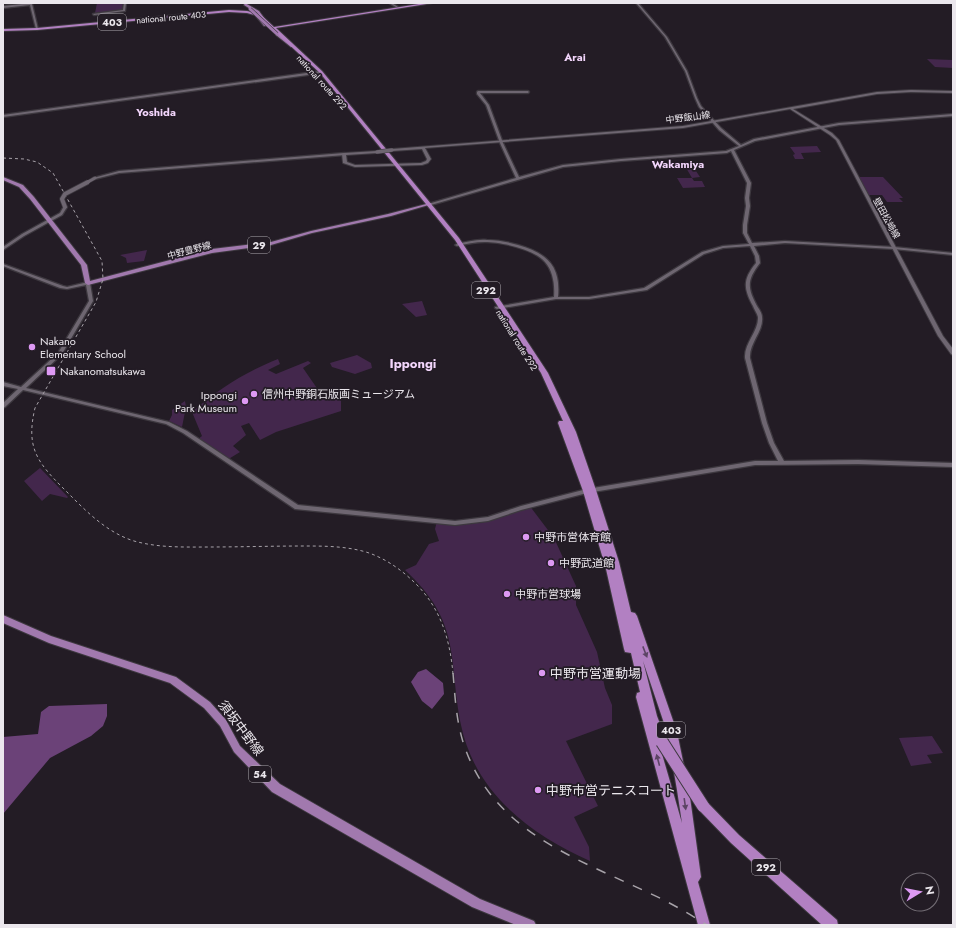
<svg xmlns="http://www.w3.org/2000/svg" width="956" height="928" font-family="Jost,'Noto Sans JP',sans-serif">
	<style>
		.green { fill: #43274c }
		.forest { fill: #6b4278 }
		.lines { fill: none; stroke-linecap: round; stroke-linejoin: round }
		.tertiary-casing { stroke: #3d383f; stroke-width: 2.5 }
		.secondary-casing { stroke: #3d383f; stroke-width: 2 }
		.primary-casing { stroke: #3d383f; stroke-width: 2 }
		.trunk-casing { stroke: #3d383f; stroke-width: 2 }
		.tertiary { fill: #6e6671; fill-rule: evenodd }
		.secondary { fill: #6e6671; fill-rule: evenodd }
		.primary { fill: #a179ae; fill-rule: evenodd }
		.trunk { fill: #b280c2; fill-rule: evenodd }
		.rail-far1 { stroke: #a7a2a9; stroke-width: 1; stroke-dasharray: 3 3; stroke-linecap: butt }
		.rail { stroke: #a7a2a9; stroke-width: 1.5; stroke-dasharray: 10 10; stroke-linecap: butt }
		.tertiary-bridge-far1-casing { stroke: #3d383f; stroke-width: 4; stroke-linecap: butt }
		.tertiary-bridge-casing { stroke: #3d383f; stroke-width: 5.5; stroke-linecap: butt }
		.secondary-bridge-casing { stroke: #3d383f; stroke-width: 4.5; stroke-linecap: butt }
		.primary-bridge-casing { stroke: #3d383f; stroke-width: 4; stroke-linecap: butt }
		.trunk-bridge-casing { stroke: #3d383f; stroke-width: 14; stroke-linecap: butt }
		.tertiary-bridge-far1 { stroke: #6e6671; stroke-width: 3 }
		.tertiary-bridge { stroke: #6e6671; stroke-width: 4 }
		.secondary-bridge { stroke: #6e6671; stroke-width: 3.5 }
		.primary-bridge { stroke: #a179ae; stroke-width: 3 }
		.trunk-bridge { stroke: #b280c2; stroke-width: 12 }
		.oneway { fill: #5c4464 }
		.poi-dot { fill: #dd99f3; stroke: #231c25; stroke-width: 1.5 }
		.labels { text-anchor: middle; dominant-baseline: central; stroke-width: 3.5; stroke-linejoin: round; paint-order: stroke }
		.far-street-label { font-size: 9px; fill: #ebe7ed; stroke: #231c25 }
		.shield { fill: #231c25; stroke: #afaab1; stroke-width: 1 }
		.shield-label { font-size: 10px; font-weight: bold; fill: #ebe7ed }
		.far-quarter-label { font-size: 11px; font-weight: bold; fill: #f3d6fc; stroke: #231c25 }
		.poi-label { font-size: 11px; fill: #ebe7ed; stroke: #231c25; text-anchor: start }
		.quarter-label { font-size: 13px; font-weight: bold; fill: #f3d6fc; stroke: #231c25 }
		.near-poi-label { font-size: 13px; fill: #ebe7ed; stroke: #231c25; text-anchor: start }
		.near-street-label { font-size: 13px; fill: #ebe7ed; stroke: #231c25 }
	</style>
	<rect width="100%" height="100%" fill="#231c25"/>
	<path class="green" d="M97,3H123L122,11L95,13Z
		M927,59L953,60V68L935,67Z
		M817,146L821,152L801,153L804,159H795L793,155L795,154L790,147Z
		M692,165L700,177L692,178L694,181H702L705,187L683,188L677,178H692L685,166Z
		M858,177H883L903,198H899L903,202H887L882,195H868Z
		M147,250L144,261L127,263L126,258L120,255Z
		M422,301L427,315L416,317L402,304Z
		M357,355L371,363L372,368L355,374L332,367L330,363Z
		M278,359L280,364L268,370L276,374L308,361L311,363L303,368L321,394L336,390L341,401V411L276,432L260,440L249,423L241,426L246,435L233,446L240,452L227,460L197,440L202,436L192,412C219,389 245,372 278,359Z
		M185,401L186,407L182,427L169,421L172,415V410Z
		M40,468L68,497L67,498L50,494L42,501L24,481Z
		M529,505L554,538L576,586V605L597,652L605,688L612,705V724L566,741L598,806L574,817L589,847L590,861C530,834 475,793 461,725C448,657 462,623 405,570L416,565L429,544L439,541L435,529L437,521H473Z
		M932,736L943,753L927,755L932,763L911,766L899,738Z"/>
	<path class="forest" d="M426,669L443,683L444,694L432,709L422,701L411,682L418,672Z
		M107,704V716L103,726L91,736L50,758L3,814V737L38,734L41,712L49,706Z"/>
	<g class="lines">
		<g class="tertiary-casing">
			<path id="tertiary" d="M124,3H126L125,11L94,15L93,14L123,10Z
				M389,3H392L398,7H396Z
				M636,3H638L667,37L687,71L697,98L701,106L721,128L741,145L754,139L839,123L953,114V116L839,125L755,141L734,150L751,183L749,198L750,206L747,225V233L752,243L785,241L894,247L953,253V255L894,249L785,243L754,246L759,256L760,263C747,280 747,287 757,306C759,309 762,313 762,317C764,331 749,343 750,358L767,423L774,443L784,461L858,460L953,463V467L858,464L755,465L587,493L521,510L488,521L455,525L295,509L183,433L166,424L23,390L5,407L3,408V403L18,389L3,386V382L21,387L58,353L89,301L86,285L67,289L60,288L3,266V264L63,286L67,287L88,282L90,283L93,301L62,354L26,388L169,422L187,431L298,505L455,521L488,517L521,506L587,489L755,461H778L769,443L762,423L745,358C744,343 759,331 758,317C757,313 754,309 753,306C743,288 743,279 756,263L755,256L750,246L723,248L704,254L647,290L589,299H556L497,309L495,308V307L554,297C555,285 553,271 545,262C534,249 501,242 485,242C475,242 466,244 457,246L455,245L457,244C467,242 477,239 487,240C498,240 508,242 518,245C546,253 561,265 558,297H589L644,288L702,252L723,246L749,244L743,233V225L746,206L745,198L747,183L731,151L727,153L621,161L563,167L431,205L428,204L516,178L500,143L486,105L477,94V92L478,91H528L529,92L528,93H480L489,105L503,143L519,177L563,165L621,159L726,151L739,146L719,130L699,107L695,98L685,71L665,37Z
				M32,4L38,29L37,30L36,29L30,5L3,8V6L31,3Z
				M321,71L322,73L3,117V115Z
				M344,153H345V155L119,173L95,179L93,178L119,171Z
				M64,206L67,207L62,215L24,236L3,250V247L22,234L60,213Z"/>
		</g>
		<g class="secondary-casing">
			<path id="secondary" d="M911,90L953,91V93L911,92L877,94L793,109L832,133L839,140L943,336L953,349V355L951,354L938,336L836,140L830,135L790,109L683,128L425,148L431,159L428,163L422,165L355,167L343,163L342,154L344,153L377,151L379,152L377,153L346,155L347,162L355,165L421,163L426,161L427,159L422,149L392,151L390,150L392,149L683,126L877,92Z"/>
		</g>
		<g class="primary-casing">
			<path id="primary" d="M245,3L259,11L267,22H265L257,13L244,5Z
				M255,15H257L266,26H264Z
				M276,33H278L293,45V47H291L276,35Z
				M3,177L23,185L34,197L87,265L90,281L212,249L271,242L311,231L388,214L430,203L432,204L391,216L312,233L271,245L212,253L88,285L85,283L81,265L30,199L19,187L3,180Z
				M3,615L51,636L176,677L210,702L226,720L240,746L280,784L480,899L534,921L536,925H516L472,907L272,792L234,752L220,726L204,708L170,683L49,643L3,623Z"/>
		</g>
		<g class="trunk-casing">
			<path id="trunk" d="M425,3H433L276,28L322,71L459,238L548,373L576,432L596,490L619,562L631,612L635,613L637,616L677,732L689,790L701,877L698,882L710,925H698L636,697L637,693L640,692L631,653L625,652L624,649L606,569L583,491L558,423L559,421H563L541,373L455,240L320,73L272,29H270V27L258,16L247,13L229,12L37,30L3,31V29L37,28L229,10L247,11L260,14L274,27ZM643,661L667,732L677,790L682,823L660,747H662L666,746L667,742L657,716Z
				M703,800L707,802L739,835L837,920L838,925H822L731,843L699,810L697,806L699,802Z"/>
		</g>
		<use href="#tertiary" class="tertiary"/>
		<use href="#secondary" class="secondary"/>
		<use href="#primary" class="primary"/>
		<use href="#trunk" class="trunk"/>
		<path class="rail-far1" d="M3,158L24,159L37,162L53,173L102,261L103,279L96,302L35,408C26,446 36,461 62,487C83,508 105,532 134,541C159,548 184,547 209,547C240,547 272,546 303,546C324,546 345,546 366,552C385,558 402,570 416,584C441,609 450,640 453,674"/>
		<path class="rail" d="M453,673C455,696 456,719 463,742C491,830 573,857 649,893C669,902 688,913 707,925"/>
		<g class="tertiary-bridge-far1-casing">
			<path id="tertiary-bridge-far1" d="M86,183L95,178"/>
		</g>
		<g class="tertiary-bridge-casing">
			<path id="tertiary-bridge" d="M65,207L62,199L65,194L88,182"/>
		</g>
		<g class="secondary-bridge-casing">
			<path id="secondary-bridge" d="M377,152L392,150"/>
		</g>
		<g class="primary-bridge-casing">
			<path id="primary-bridge" d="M250,9L277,34"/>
		</g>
		<g class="trunk-bridge-casing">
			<path id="trunk-bridge" d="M662,742L703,806"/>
		</g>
		<use href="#tertiary-bridge-far1" class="tertiary-bridge-far1"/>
		<use href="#tertiary-bridge" class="tertiary-bridge"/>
		<use href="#secondary-bridge" class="secondary-bridge"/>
		<use href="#primary-bridge" class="primary-bridge"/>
		<use href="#trunk-bridge" class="trunk-bridge"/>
	</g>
	<defs><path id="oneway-solid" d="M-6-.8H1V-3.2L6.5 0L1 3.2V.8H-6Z"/></defs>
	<g class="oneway">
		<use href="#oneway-solid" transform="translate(645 652) rotate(69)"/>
		<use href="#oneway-solid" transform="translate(658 760) rotate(-105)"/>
		<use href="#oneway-solid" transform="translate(685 804) rotate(82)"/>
	</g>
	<g class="poi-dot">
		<circle cx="32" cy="347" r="4"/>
		<rect x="46" y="366" width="10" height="10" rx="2"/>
		<circle cx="254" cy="394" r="4"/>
		<circle cx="245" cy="401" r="4"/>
		<circle cx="526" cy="537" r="4"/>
		<circle cx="551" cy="563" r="4"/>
		<circle cx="507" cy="594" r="4"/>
		<circle cx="542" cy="673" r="4"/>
		<circle cx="538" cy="790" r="4"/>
	</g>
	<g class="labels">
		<g class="far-street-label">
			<text transform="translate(171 17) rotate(-5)">national route 403</text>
			<text transform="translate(322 82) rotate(48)">national route 292</text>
			<text transform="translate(688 117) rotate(-7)">中野飯山線</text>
			<text transform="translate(887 218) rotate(61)">壁田松崎線</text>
			<text transform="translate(189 250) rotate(-15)">中野豊野線</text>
			<text transform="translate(517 340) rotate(58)">national route 292</text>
		</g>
		<g class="shield">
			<rect x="98" y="14" width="28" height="16" rx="3"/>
			<rect x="248" y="237" width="22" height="16" rx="3"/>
			<rect x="472" y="282" width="28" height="16" rx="3"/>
			<rect x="657" y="722" width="28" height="16" rx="3"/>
			<rect x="249" y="766" width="22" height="16" rx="3"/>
			<rect x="752" y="859" width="28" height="16" rx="3"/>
		</g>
		<g class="shield-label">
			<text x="112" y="22">403</text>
			<text x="259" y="245">29</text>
			<text x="486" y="290">292</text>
			<text x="671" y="730">403</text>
			<text x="260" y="774">54</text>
			<text x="766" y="867">292</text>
		</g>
		<g class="far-quarter-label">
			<text x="575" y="57">Arai</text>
			<text x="156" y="112">Yoshida</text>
			<text x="678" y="164">Wakamiya</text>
		</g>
		<g class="poi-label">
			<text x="40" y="341">Nakano<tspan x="40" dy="13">Elementary School</tspan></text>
			<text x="60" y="371">Nakanomatsukawa</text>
			<text x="262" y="394">信州中野銅石版画ミュージアム</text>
			<text x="237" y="395" text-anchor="end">Ippongi<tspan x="237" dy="13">Park Museum</tspan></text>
			<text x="534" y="537">中野市営体育館</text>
			<text x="559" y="563">中野武道館</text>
			<text x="515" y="594">中野市営球場</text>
		</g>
		<g class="quarter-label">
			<text x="413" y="363">Ippongi</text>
		</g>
		<g class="near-poi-label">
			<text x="550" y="673">中野市営運動場</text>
			<text x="546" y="790">中野市営テニスコート</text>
		</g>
		<g class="near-street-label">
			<text transform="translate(241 728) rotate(53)">須坂中野線</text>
		</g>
	</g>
	<rect width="956" height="928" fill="none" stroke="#ebe7ed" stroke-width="8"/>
	<g transform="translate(920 892) rotate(80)"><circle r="19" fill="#231c25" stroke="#736d75"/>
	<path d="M0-3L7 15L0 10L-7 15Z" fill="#dd99f3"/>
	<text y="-6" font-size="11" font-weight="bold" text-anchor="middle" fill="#ebe7ed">N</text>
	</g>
</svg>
